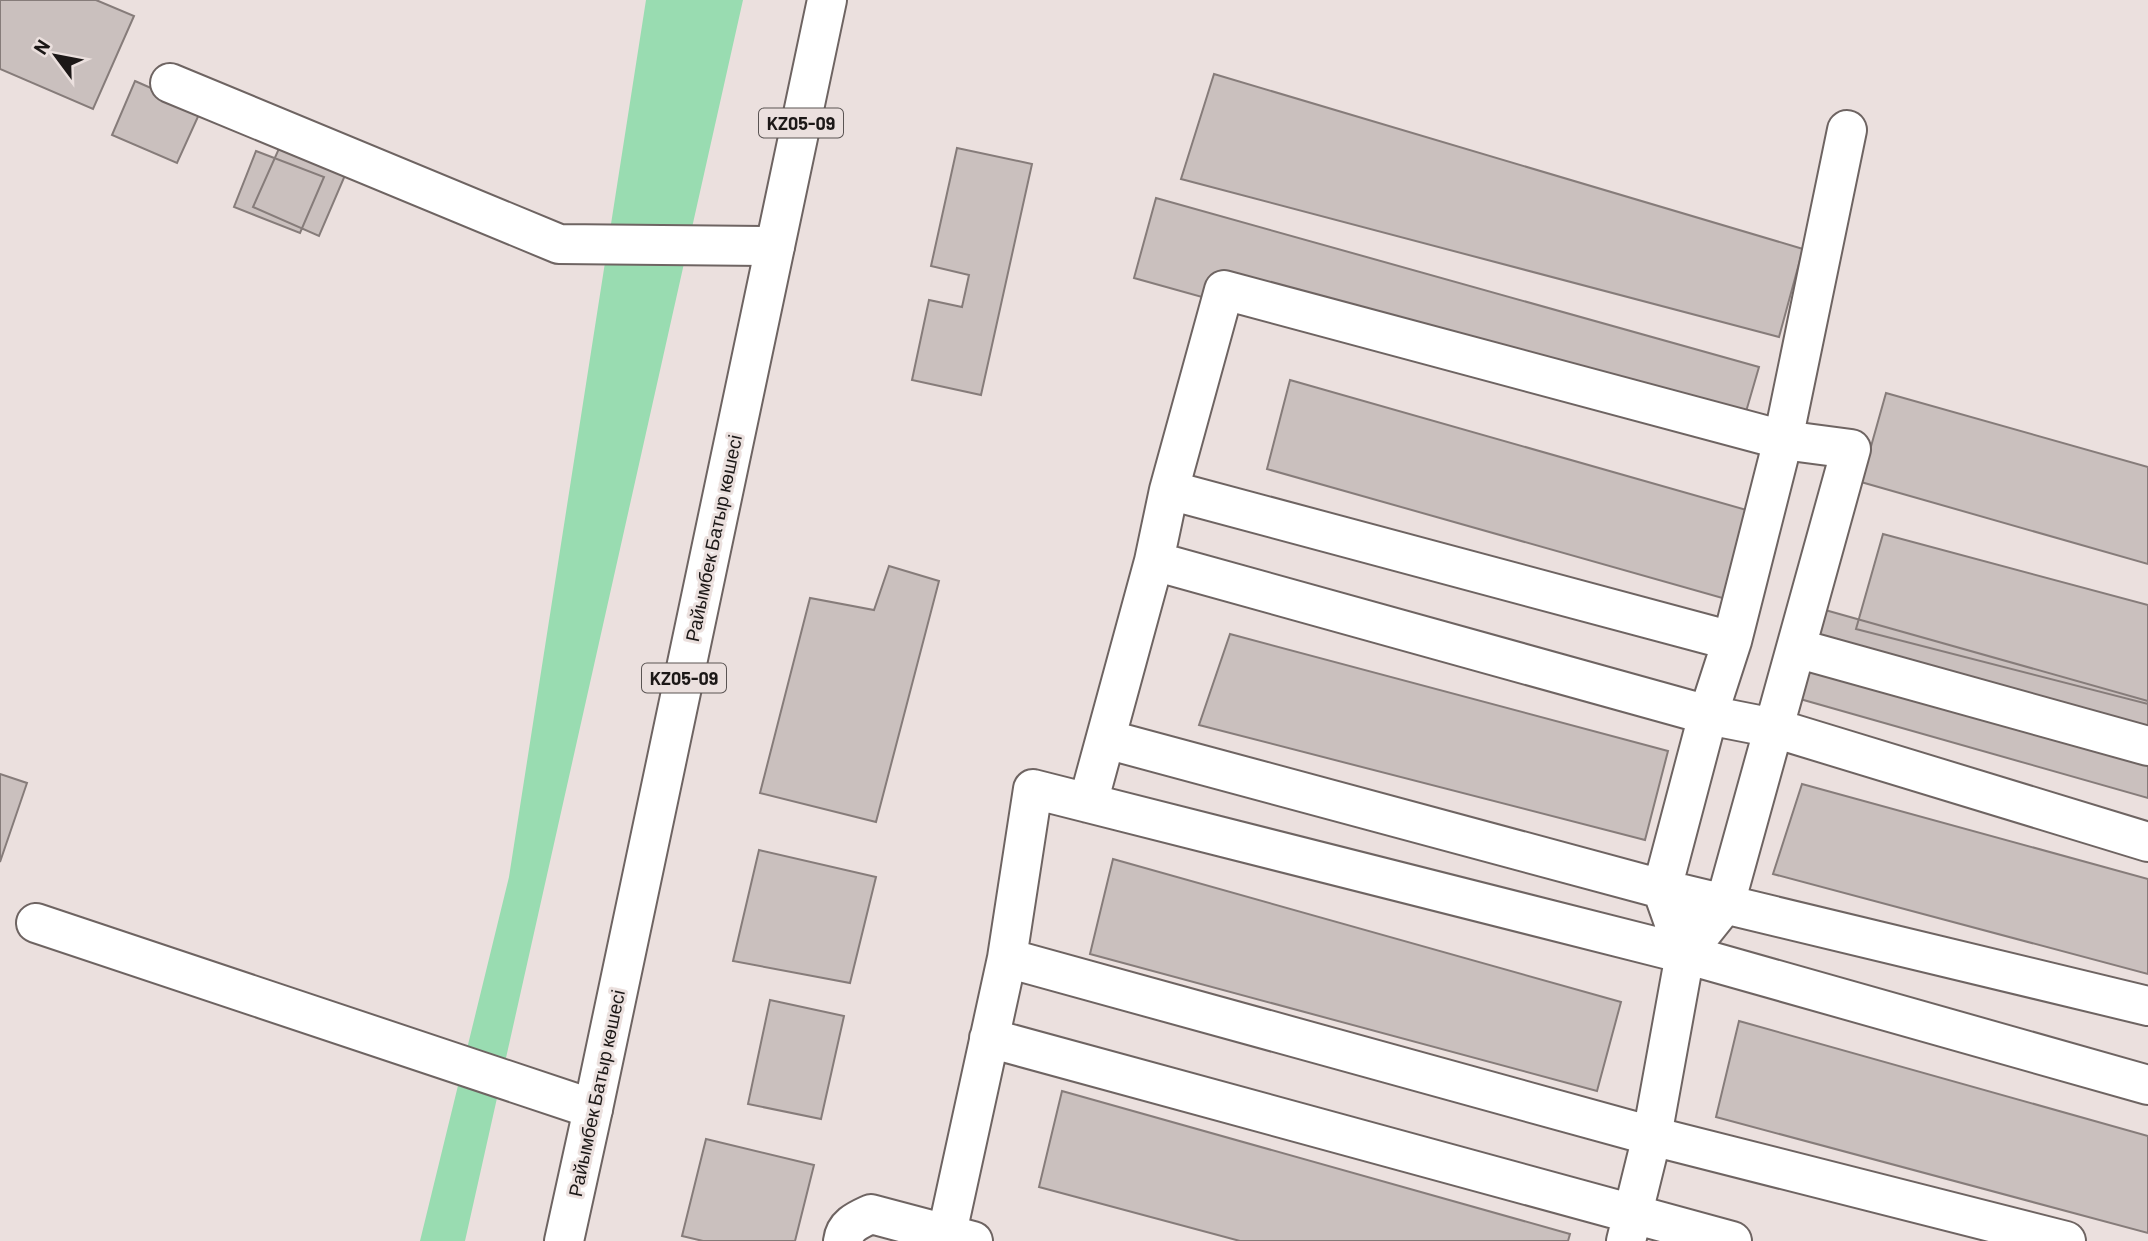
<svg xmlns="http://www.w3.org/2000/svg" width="2148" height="1241" font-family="Barlow,sans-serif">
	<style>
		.green { fill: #99dcb1 }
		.building { fill: #cac0be; stroke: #867c7a; stroke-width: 2 }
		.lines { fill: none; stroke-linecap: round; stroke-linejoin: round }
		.minor-casing { stroke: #6e6462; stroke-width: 42 }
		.major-casing { stroke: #6e6462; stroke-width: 42 }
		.minor { stroke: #fff; stroke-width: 38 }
		.major { stroke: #fff; stroke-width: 38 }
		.labels { text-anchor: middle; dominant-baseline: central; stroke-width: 6; stroke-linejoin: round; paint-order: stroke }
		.shield { fill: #ebe0de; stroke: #5a5453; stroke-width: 2 }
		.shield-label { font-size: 18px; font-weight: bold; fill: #1c1817 }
		.street-label { font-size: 19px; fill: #1c1817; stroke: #ebe0de }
	</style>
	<rect width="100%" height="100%" fill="#ebe0de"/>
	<path class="green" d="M646,0H743L465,1241H420L509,877Z"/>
	<path class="building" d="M0,0H96L134,16L93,109L0,69Z
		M1214,74L1803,249L1779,337L1181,179Z
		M135,81L201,110L177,163L112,135Z
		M281,144L346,173L319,236L253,207Z
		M957,148L1032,164L981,395L912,380L929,300L962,307L969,275L931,266Z
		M256,151L324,177L300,233L234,207Z
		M1156,198L1759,367L1736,446L1134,278Z
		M1290,380L1757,513L1733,601L1267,469Z
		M1886,393L2148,467V564L1861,482Z
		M1883,534L2148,605V704L1856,629Z
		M889,566L939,581L876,822L760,793L810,598L874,610Z
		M1811,606L2148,701V798L1786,695Z
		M1230,634L1668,751L1645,840L1199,725Z
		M0,774L27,783L0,862Z
		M1802,784L2148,879V974L1773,874Z
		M759,850L876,877L850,983L733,961Z
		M1113,859L1621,1002L1597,1091L1090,954Z
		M770,1000L844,1016L821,1119L748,1104Z
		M1739,1021L2148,1136V1233L1716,1117Z
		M1062,1091L1570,1234L1568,1241H1240L1039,1187Z
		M706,1139L814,1165L795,1241H703L682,1236Z"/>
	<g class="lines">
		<g class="minor-casing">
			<path id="minor" d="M170,83L559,244L775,246
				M1847,130L1783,440L1732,641L1708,715L1662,889L2148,1006
				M1169,490L1224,290L1783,440L1851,449L1725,904L1685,954
				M1154,561L1169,490L1732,641
				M1796,648L2148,746
				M1106,739L1662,889L1685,954L1652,1136L1626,1241
				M1088,803L1154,561L1708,715L1774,728L2148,842
				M36,923L593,1109
				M1007,958L1652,1136L2066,1241
				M989,1038L1732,1241
				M947,1233L1007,958L1033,789L1685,954L2148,1085
				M843,1241C845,1225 858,1220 871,1214L973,1241"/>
		</g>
		<g class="major-casing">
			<path id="major" d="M564,1241L593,1109L827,0"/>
		</g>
		<use href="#minor" class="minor"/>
		<use href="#major" class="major"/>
	</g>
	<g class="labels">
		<g class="shield">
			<rect x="759" y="108.5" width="84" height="29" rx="5"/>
			<rect x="642" y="663.5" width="84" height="29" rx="5"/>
		</g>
		<g class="shield-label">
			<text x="801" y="123">KZ05-09</text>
			<text x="684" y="678">KZ05-09</text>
		</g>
		<g class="street-label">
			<text transform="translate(713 538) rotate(-78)">Райымбек Батыр көшесі</text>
			<text transform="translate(596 1093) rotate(-78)">Райымбек Батыр көшесі</text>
		</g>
	</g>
	<g transform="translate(56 56) rotate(302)" stroke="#ebe0de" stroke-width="5" paint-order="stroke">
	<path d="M0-5L12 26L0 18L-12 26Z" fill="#1c1817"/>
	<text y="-10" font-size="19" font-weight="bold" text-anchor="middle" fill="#1c1817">N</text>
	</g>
</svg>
